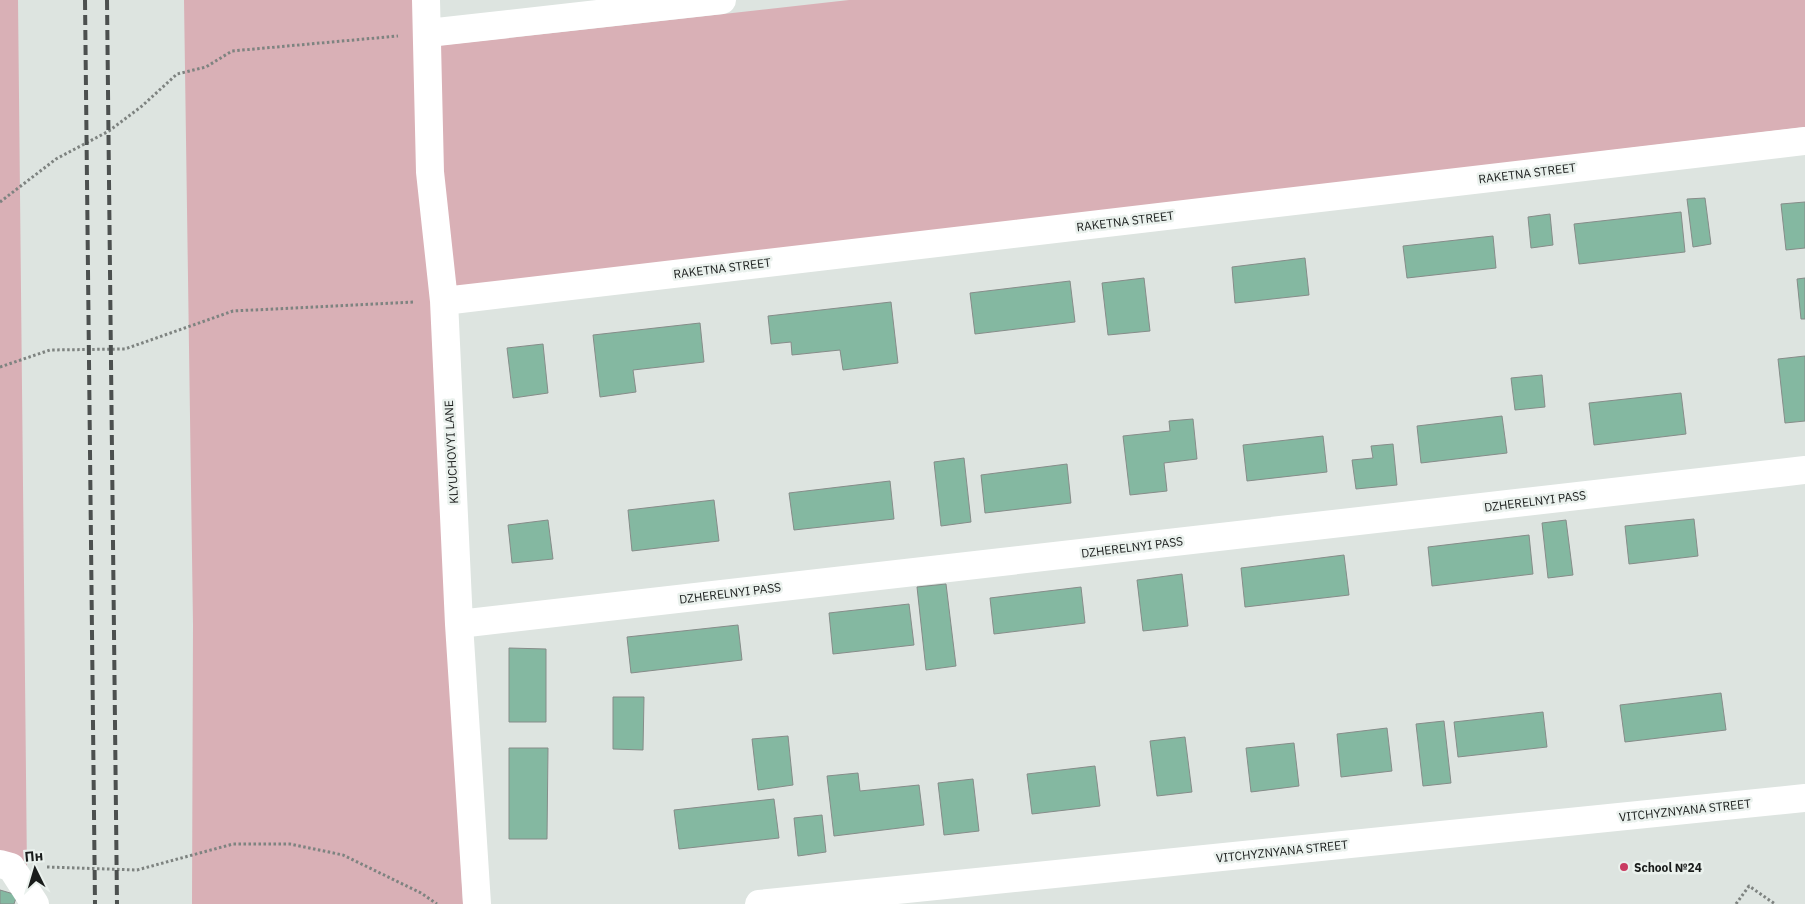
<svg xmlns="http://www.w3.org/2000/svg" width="1805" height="904" font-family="'IBM Plex Sans',sans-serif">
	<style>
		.green { fill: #d9b0b6 }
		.building { fill: #84b8a1; stroke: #868c89 }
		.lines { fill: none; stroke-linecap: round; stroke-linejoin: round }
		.path { stroke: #7e8380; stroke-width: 3; stroke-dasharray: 2.5 2.5; stroke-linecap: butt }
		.street { stroke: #fff; stroke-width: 28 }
		.rail { stroke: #4c504f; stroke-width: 4; stroke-dasharray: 10 5; stroke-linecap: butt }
		.poi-dot { fill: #c93b61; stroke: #eaf1ed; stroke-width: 2 }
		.labels { text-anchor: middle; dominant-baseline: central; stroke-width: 5; stroke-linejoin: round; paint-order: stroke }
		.street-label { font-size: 12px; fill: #191c1b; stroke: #eaf1ed }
		.poi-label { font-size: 12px; font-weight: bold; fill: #191c1b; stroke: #eaf1ed; text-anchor: start }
	</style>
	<rect width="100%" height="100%" fill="#dde4e0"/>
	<path class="green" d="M0,0H18L27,872L0,871Z
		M184,0H415L417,48L849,0H1805V127L431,292L463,904H192L193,625Z"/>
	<path class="building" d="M1705,198L1711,244L1693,247L1687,199Z
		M1805,202V248L1786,250L1781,204Z
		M1681,212L1685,252L1579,264L1574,224Z
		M1550,214L1553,245L1531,248L1528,217Z
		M1493,236L1496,268L1407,278L1403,246Z
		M1305,258L1309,295L1235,303L1232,267Z
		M1144,278L1150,331L1108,335L1102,283Z
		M1805,278V319H1801L1797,279Z
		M1070,281L1075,322L975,334L970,293Z
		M891,302L898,363L843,370L840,350L792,355L791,342L771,344L768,316Z
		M700,323L704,362L633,370L636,392L600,397L593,335Z
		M543,344L548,393L513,398L507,348Z
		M1805,356V421L1785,423L1778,359Z
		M1542,375L1545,407L1515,410L1511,378Z
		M1681,393L1686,434L1594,445L1589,403Z
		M1502,416L1507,453L1421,463L1417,426Z
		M1193,419L1197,459L1164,463L1167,491L1130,495L1123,436L1170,431L1169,421Z
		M1323,436L1327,472L1247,481L1243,445Z
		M1393,444L1397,485L1356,489L1352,460L1373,458L1371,446Z
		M964,458L971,522L941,526L934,462Z
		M1067,464L1071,503L985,513L981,475Z
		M890,481L894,519L794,530L789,493Z
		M714,500L719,541L632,551L628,510Z
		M1694,519L1698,556L1629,564L1625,526Z
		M548,520L553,559L512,563L508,525Z
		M1566,520L1573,575L1548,578L1542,523Z
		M1529,535L1533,574L1432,586L1428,547Z
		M1344,555L1349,595L1245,607L1241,568Z
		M1182,574L1188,626L1143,631L1137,580Z
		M946,584L956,666L926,670L917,587Z
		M1081,587L1085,623L994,634L990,598Z
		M909,604L914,645L833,654L829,613Z
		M738,625L742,660L631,673L627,637Z
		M509,648L546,649V722H509Z
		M1721,693L1726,730L1625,742L1620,705Z
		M613,697H644L643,750L613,749Z
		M1543,712L1547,747L1458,757L1454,722Z
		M1444,721L1451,783L1423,786L1416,724Z
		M1387,728L1392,771L1341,777L1337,734Z
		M788,736L793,785L758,790L752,739Z
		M1185,737L1192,792L1157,796L1150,741Z
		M1294,743L1299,786L1251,792L1246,748Z
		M509,748H548L547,839H509Z
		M1095,766L1100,806L1032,814L1027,774Z
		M858,773L860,791L919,785L924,825L834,836L827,776Z
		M973,779L979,831L944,835L938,783Z
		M774,799L779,838L679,849L674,810Z
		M822,815L826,852L798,856L794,818Z
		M0,890L17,895L14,904H0Z"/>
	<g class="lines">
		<path class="path" d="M0,202L56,159L109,131L142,106L177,74L206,67L232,51L398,36
			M0,367L50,350L125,349L233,311L415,302
			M47,867L137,870L233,844H290L343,855L421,893L437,904
			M1736,904L1749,886L1775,904"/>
		<path class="street" d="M426,0L430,172L444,301L459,624L477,904
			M428,33L722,0
			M444,301L1805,141
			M459,624L1805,470
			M0,864L11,867L35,904
			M759,904L1805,798"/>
		<path class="rail" d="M85,0L95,904
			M107,0L117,904"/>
	</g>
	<circle class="poi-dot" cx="1624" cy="867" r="5"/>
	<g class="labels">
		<g class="street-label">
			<text transform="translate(1527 173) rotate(-7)">RAKETNA STREET</text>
			<text transform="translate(1125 221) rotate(-7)">RAKETNA STREET</text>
			<text transform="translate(722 268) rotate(-7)">RAKETNA STREET</text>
			<text transform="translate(451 452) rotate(-93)">KLYUCHOVYI LANE</text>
			<text transform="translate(1535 501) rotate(-7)">DZHERELNYI PASS</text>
			<text transform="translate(1132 547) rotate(-7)">DZHERELNYI PASS</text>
			<text transform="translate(730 593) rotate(-7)">DZHERELNYI PASS</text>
			<text transform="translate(1685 810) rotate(-6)">VITCHYZNYANA STREET</text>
			<text transform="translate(1282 851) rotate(-6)">VITCHYZNYANA STREET</text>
		</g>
		<g class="poi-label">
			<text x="1634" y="867">School №24</text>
		</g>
	</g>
	<g transform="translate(35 869) rotate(355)" stroke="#eaf1ed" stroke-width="4" paint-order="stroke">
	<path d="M0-4L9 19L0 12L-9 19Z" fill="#191c1b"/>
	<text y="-8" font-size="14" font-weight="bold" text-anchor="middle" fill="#191c1b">Пн</text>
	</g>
</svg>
